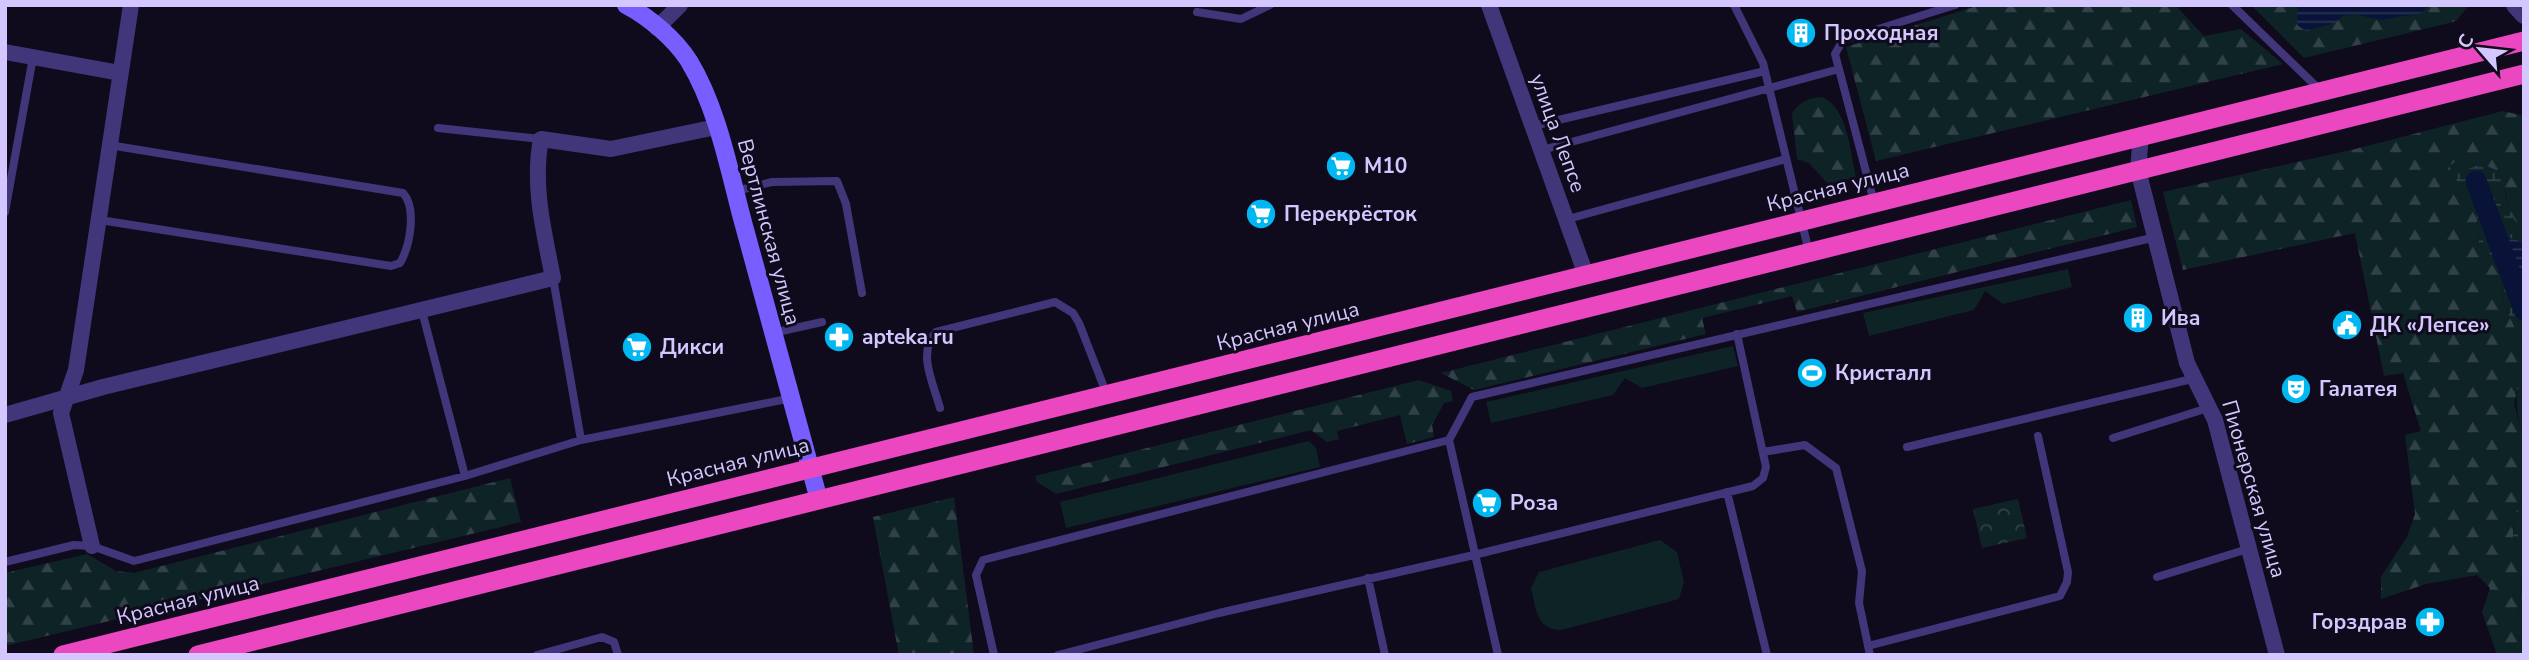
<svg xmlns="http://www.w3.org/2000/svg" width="2529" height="660" font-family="'Nunito Sans',sans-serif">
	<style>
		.green { fill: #0e2326 }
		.forest { fill: url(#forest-firs) }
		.wetland { fill: url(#wetland-marsh) }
		.park { fill: url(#park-crowns) }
		.water { fill: url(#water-rules) }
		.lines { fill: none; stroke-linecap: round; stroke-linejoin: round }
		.canal { stroke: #081337; stroke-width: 21 }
		.service { stroke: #42367b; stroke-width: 8 }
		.minor { stroke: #42367b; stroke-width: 16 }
		.tertiary { stroke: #42367b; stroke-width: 18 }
		.secondary { stroke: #785dff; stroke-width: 18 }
		.trunk { stroke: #ea47c0; stroke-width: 19 }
		.labels { text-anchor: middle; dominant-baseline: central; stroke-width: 6; stroke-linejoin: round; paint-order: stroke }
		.poi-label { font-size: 21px; font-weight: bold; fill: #d4c6ff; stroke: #100b1c; text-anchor: start }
		.street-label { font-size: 21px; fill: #d4c6ff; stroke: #100b1c }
	</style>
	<defs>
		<pattern id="forest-firs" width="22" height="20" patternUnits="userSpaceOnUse" patternTransform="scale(1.75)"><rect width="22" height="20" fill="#0e2326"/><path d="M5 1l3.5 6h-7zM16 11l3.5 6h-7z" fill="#304147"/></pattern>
		<pattern id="wetland-marsh" width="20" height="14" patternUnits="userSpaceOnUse" patternTransform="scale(1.75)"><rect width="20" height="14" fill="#0e2326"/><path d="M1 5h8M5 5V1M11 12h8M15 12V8" fill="none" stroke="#304147"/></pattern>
		<pattern id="park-crowns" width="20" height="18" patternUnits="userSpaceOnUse" patternTransform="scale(1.75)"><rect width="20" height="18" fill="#0e2326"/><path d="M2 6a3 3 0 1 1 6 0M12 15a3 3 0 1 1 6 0" fill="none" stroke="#304147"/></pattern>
		<pattern id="water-rules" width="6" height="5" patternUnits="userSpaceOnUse" patternTransform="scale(1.75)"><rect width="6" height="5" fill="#081337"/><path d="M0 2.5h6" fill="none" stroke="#2b3455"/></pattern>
	</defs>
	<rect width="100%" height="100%" fill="#100b1c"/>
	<path class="green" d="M2068,269L2072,287L2003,304L1985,291L1974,310L1869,336L1863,313Z
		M1733,346L1738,366L1642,388L1625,378L1613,395L1491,423L1486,402Z
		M1309,441L1316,448L1320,467L1066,528L1060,502Z
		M1660,540L1677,552L1684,582L1679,599L1561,630C1536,630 1536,608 1531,588L1539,572Z"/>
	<path class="forest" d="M1980,5H2175L2204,36L2241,29L2283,64L1876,161L1846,47Z
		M2251,5H2469L2456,21L2449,23L2304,58Z
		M1822,97C1848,108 1850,152 1856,177L1828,184L1809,163L1797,159L1792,113C1801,101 1808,98 1822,97Z
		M2503,111L2524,116V229C2507,221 2509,199 2502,184L2454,176C2463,187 2465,197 2476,205L2479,243L2500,264L2504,305L2521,340L2524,355L2514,404L2524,439V497L2514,515L2513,537L2524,552L2517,630L2523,655H2497L2482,612L2490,588L2477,575L2426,584L2381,599V577L2407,537L2415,514L2405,435L2421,431L2403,373L2384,376L2355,233L2183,270L2163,192L2355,149Z
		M2131,200L2137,227L1797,312L1792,296L1702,318L1706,334L1474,390L1441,373Z
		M1419,380L1451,391L1453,401L1444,403L1432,425L1434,437L1407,444L1400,415L1337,431L1339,439L1327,442L1311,430L1056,494L1037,482L1035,476Z
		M510,478L521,522L5,646V573L87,554L116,571L134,573Z
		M954,497L974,655H899L873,517Z"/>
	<path class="wetland" d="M2456,161L2467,169L2482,164L2501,172C2503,188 2509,222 2524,229V355L2521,340L2504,305L2500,264L2479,243L2476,205C2464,196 2456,180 2449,166Z
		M2524,357V439C2515,409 2513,387 2524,357Z
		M2524,497V552L2513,537L2514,515Z
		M2524,558V655H2523L2517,630Z"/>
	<path class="park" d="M2018,499L2027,538L1982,548L1973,509Z"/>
	<path class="water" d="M2298,5H2429L2422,13L2381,20L2354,14L2343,16L2335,23L2306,31L2297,25Z
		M2506,236L2524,244V288L2511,265L2493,243Z"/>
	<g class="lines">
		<path class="canal" d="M2476,181L2524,310"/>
		<path class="service" d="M1734,5L1763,63L1809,252
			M2232,5L2321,91
			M1197,12L1241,19L1270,5
			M1533,126L1765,71
			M438,128L541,139
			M1542,150L1839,69
			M736,191L772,182L837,181L846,204L862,293
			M1874,202L1835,54L1843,40L1955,5
			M5,212L33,57
			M1568,219L1786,159
			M100,220L391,266L400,263C410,246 417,208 403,193L109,145
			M553,278L581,440
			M422,311L465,476
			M773,333L822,322
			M940,408C933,382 917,353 936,332L1055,302L1073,313L1079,323L1107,395
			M2113,438L2211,407
			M1907,447L2192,379
			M1763,452L1805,445L1836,468L1862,571L1859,603L1870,655
			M1727,492L1767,655
			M5,562L74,545L92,546L134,561L465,476L581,440L792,398
			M2157,577L2251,548
			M1368,578L1385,655
			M1868,646L2060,596L2067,582L2068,572L2038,436
			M537,655L602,637L614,642L618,655
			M994,655L976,575L983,560L1449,440
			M1058,655L1219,613L1474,555L1753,486L1763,478L1766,467L1737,334
			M1498,655L1449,440L1472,397L2156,237"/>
		<path class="minor" d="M1489,5L1586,275
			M657,28L680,5
			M5,52L120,73
			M2141,135L2138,170L2187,363L2215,420L2277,655
			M5,415L103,387L553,278C544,232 532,186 541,139L611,149L716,127
			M92,546L61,413L76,370L131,5"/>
		<path class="tertiary" d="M2515,5L2524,15"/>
		<path class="secondary" d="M626,5C649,17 675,39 689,61C718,109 729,170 743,222C768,315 793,408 819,500"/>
		<path class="trunk" d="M63,655L2524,41
			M198,655L2524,74"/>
	</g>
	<defs>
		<g id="building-disc" transform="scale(1.575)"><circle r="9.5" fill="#00b7f1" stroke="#100b1c"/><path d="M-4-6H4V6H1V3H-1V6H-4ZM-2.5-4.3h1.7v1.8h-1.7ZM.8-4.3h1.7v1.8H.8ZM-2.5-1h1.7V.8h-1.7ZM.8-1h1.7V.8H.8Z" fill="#fff"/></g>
		<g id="supermarket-disc" transform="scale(1.575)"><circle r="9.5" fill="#00b7f1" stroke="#100b1c"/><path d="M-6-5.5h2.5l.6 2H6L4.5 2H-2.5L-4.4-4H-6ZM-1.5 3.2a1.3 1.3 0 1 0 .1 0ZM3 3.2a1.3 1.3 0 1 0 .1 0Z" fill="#fff"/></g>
		<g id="civic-disc" transform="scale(1.575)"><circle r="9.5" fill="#00b7f1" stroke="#100b1c"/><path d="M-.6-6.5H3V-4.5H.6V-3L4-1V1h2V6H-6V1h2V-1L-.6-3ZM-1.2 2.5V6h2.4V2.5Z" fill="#fff"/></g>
		<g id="pharmacy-disc" transform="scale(1.575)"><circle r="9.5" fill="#00b7f1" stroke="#100b1c"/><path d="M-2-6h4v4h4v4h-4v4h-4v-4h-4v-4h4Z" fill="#fff"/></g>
		<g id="stadium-disc" transform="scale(1.575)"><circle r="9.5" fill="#00b7f1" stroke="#100b1c"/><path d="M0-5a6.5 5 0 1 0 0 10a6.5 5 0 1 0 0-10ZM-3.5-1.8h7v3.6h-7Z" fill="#fff"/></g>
		<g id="theatre-disc" transform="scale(1.575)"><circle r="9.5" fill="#00b7f1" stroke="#100b1c"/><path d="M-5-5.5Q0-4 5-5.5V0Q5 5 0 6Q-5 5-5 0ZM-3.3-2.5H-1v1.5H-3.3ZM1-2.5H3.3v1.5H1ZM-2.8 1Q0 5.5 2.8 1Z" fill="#fff"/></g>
	</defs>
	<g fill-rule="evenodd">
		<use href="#building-disc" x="1801" y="33"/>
		<use href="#supermarket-disc" x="1341" y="166"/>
		<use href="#supermarket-disc" x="1261" y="214"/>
		<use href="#building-disc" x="2138" y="318"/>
		<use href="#civic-disc" x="2347" y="325"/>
		<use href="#pharmacy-disc" x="839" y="337"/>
		<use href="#supermarket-disc" x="637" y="347"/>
		<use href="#stadium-disc" x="1812" y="373"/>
		<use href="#theatre-disc" x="2296" y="389"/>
		<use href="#supermarket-disc" x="1487" y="503"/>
		<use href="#pharmacy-disc" x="2430" y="622"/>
	</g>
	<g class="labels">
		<g class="poi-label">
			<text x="1824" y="33">Проходная</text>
			<text x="1364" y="166">М10</text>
			<text x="1284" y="214">Перекрёсток</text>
			<text x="2161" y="318">Ива</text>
			<text x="2370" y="325">ДК «Лепсе»</text>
			<text x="862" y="337">apteka.ru</text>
			<text x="660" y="347">Дикси</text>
			<text x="1835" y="373">Кристалл</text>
			<text x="2319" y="389">Галатея</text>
			<text x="1510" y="503">Роза</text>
			<text x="2407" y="622" text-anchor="end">Горздрав</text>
		</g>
		<g class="street-label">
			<text transform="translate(1558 133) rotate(70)">улица Лепсе</text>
			<text transform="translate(1838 187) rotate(-14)">Красная улица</text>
			<text transform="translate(769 232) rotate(75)">Вертлинская улица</text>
			<text transform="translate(1288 326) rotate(-14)">Красная улица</text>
			<text transform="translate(738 462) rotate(-14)">Красная улица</text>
			<text transform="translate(2254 489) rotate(74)">Пионерская улица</text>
			<text transform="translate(188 600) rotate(-14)">Красная улица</text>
		</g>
	</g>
	<rect width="2529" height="660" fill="none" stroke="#d4c6ff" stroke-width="14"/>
	<g transform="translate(2480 49) rotate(298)" stroke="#100b1c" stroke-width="5" paint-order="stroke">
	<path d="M0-5L12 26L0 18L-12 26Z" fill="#d4c6ff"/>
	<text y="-10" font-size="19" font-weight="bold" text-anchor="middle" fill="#d4c6ff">С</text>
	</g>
</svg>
